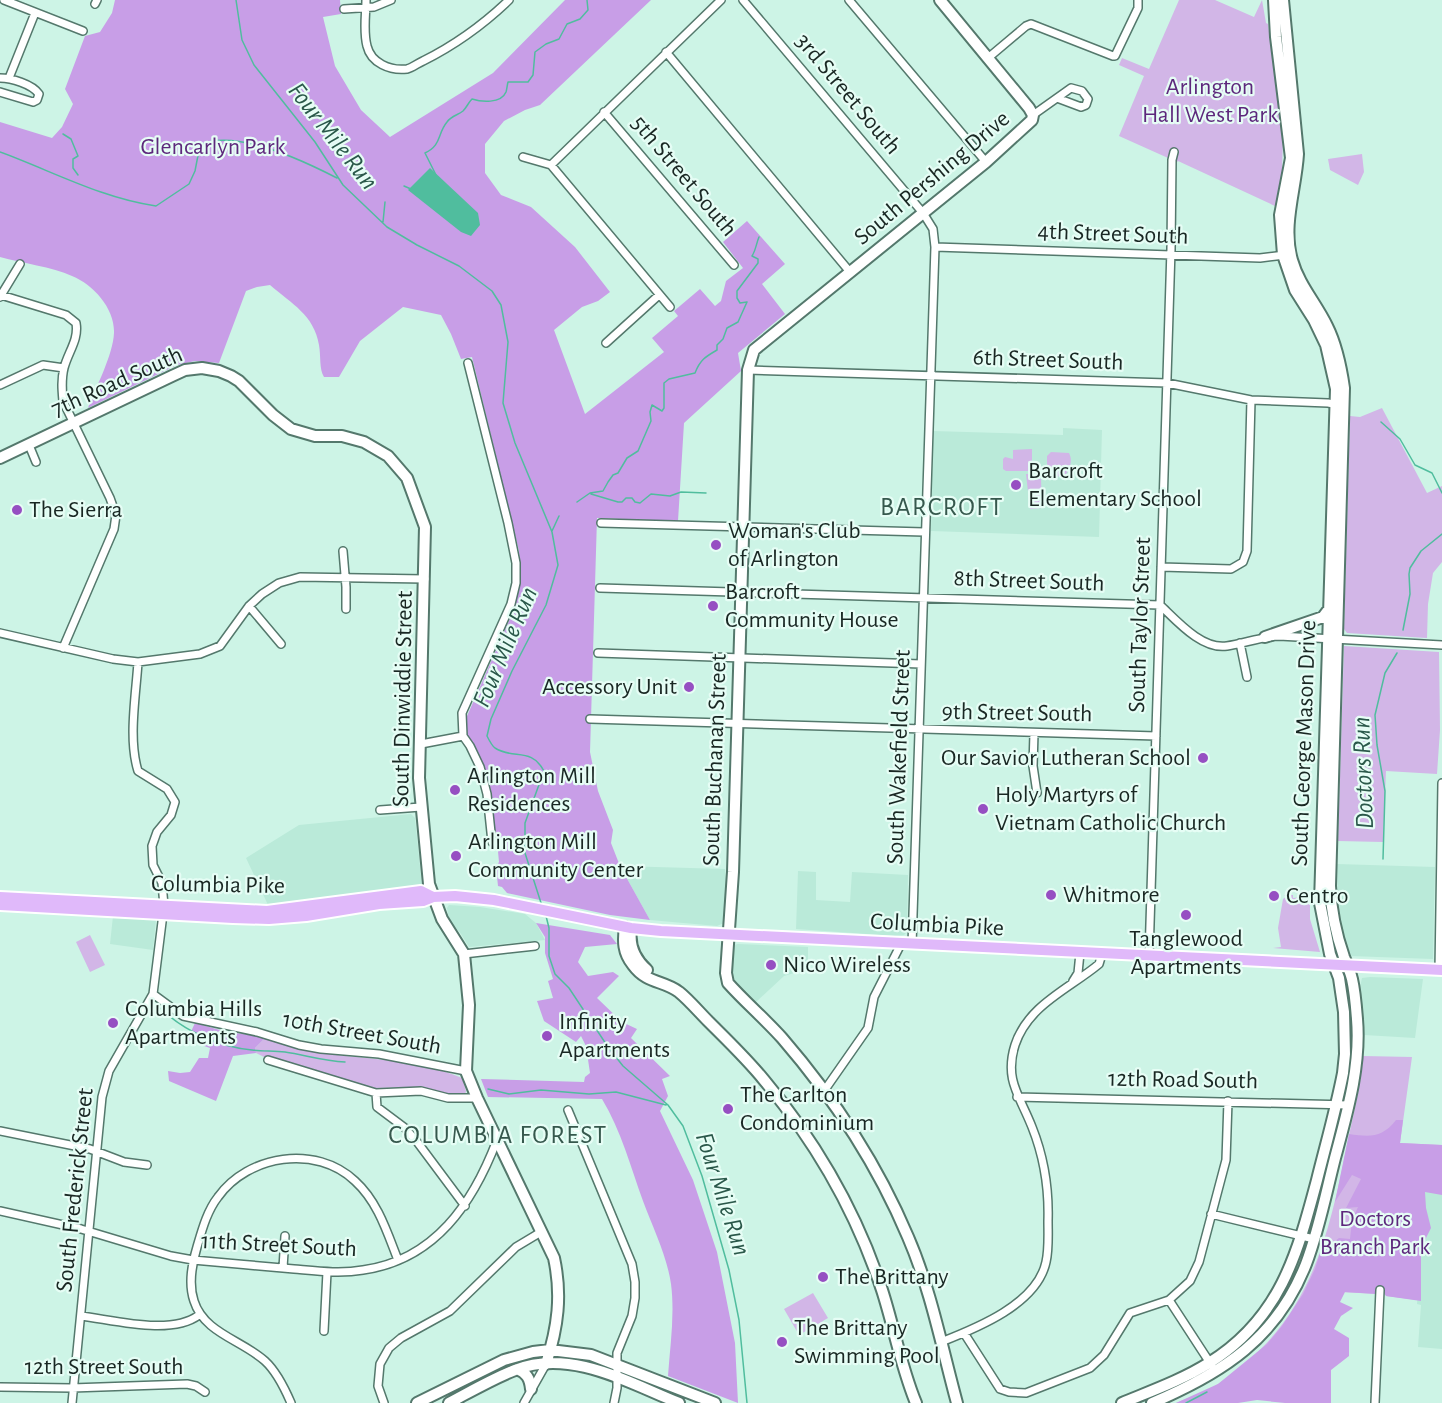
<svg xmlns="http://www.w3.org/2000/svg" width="1442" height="1403" font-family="'Alegreya Sans',sans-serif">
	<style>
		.built { fill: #baead9 }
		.green { fill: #d2b6e7 }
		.forest { fill: #c89ee7 }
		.water { fill: #50bd9e }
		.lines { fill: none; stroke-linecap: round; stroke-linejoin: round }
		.stream { stroke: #50bd9e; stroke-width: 1.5 }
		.street-casing { stroke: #54786c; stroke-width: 10 }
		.secondary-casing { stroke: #54786c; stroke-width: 14 }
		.primary-casing { stroke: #fff; stroke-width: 14 }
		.street { stroke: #fff; stroke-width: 7 }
		.secondary { stroke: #fff; stroke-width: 10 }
		.primary { stroke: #e0b9fa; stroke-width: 10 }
		.poi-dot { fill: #964fc2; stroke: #e6fdf5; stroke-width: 2 }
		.labels { text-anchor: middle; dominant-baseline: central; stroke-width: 4.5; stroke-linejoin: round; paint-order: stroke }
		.park-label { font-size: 24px; fill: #5d287c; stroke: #e6fdf5 }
		.street-label { font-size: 24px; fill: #192723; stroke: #e6fdf5 }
		.poi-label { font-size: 24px; fill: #192723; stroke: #e6fdf5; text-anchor: start }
		.water-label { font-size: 26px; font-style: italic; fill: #2a584a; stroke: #e6fdf5 }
		.neighbourhood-label { font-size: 26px; letter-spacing: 1.5px; fill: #36584d; stroke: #e6fdf5 }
	</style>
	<rect width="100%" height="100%" fill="#cdf4e6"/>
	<path class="built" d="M1063,428L1102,430L1099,537L931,531L933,431L1063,435Z
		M411,814L415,818L422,885L419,887L378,891L316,901L268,905L246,858L299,825Z
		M1337,864L1435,867L1433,959L1350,956L1338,913Z
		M620,866L725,869L726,879L724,923L717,926L650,920Z
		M798,871L816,872V900L850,902L852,872L908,875L907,932L904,935L895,936L796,929Z
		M449,905L480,907L525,914L536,923L545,940L469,947L461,934L449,920L447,908Z
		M113,916L156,920L153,950L110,944Z
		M738,944L808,947V969L784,976L756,1002L735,982L732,976L733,950L734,945Z
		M1370,977L1423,979L1415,1038L1364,1035L1360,987L1362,978Z
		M1442,1190V1349L1418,1347L1421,1305L1417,1304L1425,1191Z"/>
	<path class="green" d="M1179,0H1215L1254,17L1262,0L1266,23L1268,24L1283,137L1282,172L1275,206L1178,161L1177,162L1119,136L1144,76L1119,65L1122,58L1149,69Z
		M1362,154L1364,172L1358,185L1330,170L1328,159Z
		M1382,408L1427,493L1442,486V562L1433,573L1428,604L1427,638L1347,633L1344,629L1350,416L1360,417Z
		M1032,449V471H1006L1003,469V459L1005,457L1013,459V450Z
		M1051,452L1069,453C1073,461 1070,467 1066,474L1056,477L1047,469V456Z
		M1026,474H1033V479H1041L1042,508L1030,509Z
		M1344,646L1439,652L1440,730L1437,774L1386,771L1383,842L1338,841Z
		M1284,895H1293V898L1310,896V919L1320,952L1273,948L1281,947L1278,928L1283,899L1286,897Z
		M90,935L105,965L90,972L76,942Z
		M266,1037C282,1043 299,1050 315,1052C365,1060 415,1058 462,1078L466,1091L465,1095H448L422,1087L375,1088L264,1057L256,1053L255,1048Z
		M1363,1056L1412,1057L1400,1143L1442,1145L1425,1192L1417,1300L1386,1296V1283L1377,1294L1322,1291L1313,1397L1176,1403C1190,1397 1205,1392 1218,1384C1229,1377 1241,1368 1250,1359C1313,1304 1330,1229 1346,1150C1352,1119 1361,1088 1363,1056Z
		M813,1293L828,1318L799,1335L784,1309Z"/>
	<path class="forest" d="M115,0H340L341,14L323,17L335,66L361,110L390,137L493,73L565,0H651L540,105L525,110L504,121L485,144V173L501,195L531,207L575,247L610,292L598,301L582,307L554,330L585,414L664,352L652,338L678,316L674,311L700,289L715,306L721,301L726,281L743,268L723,242L747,221L785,264L762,284L785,314L738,353L741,371L684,423L678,521L597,518L590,752L598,791L613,830L611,843L620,866L650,920L610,915L507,893L502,887L498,886L496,867L499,862L497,841H495C492,805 491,760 464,734V723L512,614C519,593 521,574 519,551L472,357L461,359L451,334L441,315L403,307L360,341L339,377H324C319,369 321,356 319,345C314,315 292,304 270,285L257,287L246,291L219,363L195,361L177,365L88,408C96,387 113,355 114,333C115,309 94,285 72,276C52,267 22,263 0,257V122L52,138L62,127L73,104L65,89L85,36L100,32L112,13Z
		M536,923L610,935L617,944L585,947L578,962L588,976L613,972L619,976L597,998L622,1022L637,1029L631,1038L670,1076L662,1079L668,1096L660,1111L693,1180L717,1252L735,1343L738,1403L668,1376C670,1346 675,1315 671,1284C667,1256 653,1228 643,1201C631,1168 621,1130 602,1099L488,1097L481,1079L584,1082L585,1077L590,1073L586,1046L581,1036L576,1042L544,1021L537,1001L553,998L548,981L553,979L545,953V937Z
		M195,1023L227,1032L266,1037L255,1048L256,1053L233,1056L216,1101L169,1081L168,1071L180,1073L190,1072L199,1058H208L210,1048L187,1040Z
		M1396,1120H1403L1400,1143L1442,1145V1195L1425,1192L1426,1208L1431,1228L1421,1248V1301L1386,1296L1381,1289L1377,1294L1345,1292L1340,1302L1353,1308L1341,1316L1334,1329L1349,1338V1356L1331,1370V1403H1285L1257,1400L1238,1403H1176L1218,1384L1267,1344L1282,1326L1303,1294L1315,1269L1320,1253L1339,1238L1350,1239L1352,1220L1358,1207L1346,1208L1361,1179L1352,1175L1335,1202L1349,1134C1370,1137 1382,1138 1396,1120Z"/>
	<path class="water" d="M430,168L478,213L480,225L471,236L461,232L408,190Z"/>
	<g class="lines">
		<path class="stream" d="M236,0L242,40L254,65L315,142L343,185L387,227L417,245L459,266L492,291L501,305L508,342L503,403L515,443L552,532L558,565L546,605L512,671L491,719L487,736C489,740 492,746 495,748C514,760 531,747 544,771L525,823V853L542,906
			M63,134L71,139L78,156L73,159V168L78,175
			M0,152C52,171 101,198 156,206L189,184L195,171L200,145C235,128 304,161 337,178
			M436,175L425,153C442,145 437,134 447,122C451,116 458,115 463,111C467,107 468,103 472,99C481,102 501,104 506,92C507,89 507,86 508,82H528L533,75L535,52L546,44L559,39L567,24L580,19L588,10L587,0
			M404,186L411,189
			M383,222L385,202
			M1381,422L1400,439L1415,465L1432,473L1442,493
			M591,494L618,502H622L626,498H632L635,502L640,503L651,494L670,496L681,492L706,493
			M577,502L590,493L603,491L608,482L613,475L618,473L627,458L638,451L651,421L650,412L652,405L662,411L664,408V383L669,379L695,373C700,360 705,357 717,350V345L723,339L727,328L738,322L747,302L740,303L737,298V291L758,263V259L752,256C756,250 756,244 759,237
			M552,531L559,516
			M1403,630L1410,594L1409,574L1410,568L1421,551L1442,534
			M1383,859L1385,791L1377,745L1375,715L1385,673L1397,653
			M546,916L549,928V956L555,974L569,988L608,1047L623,1066L668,1105L683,1126L702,1176L729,1270L739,1320L747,1403
			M160,1008C184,1031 219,1047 252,1050C263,1051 274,1051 285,1052C305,1055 324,1061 345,1062
			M488,1089L509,1094L541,1090L589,1094L616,1092L666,1105
			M1186,1403L1207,1392"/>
		<g class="street-casing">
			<path id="street" d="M4,0L83,31
				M366,0C366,15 363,31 367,46C371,63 390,71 407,69C412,68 418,63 423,61C455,45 484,24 509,0
				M743,0L923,213L933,229L935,247L912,945
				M849,0L986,162
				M95,4L97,0
				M344,9L374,7L391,0
				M666,52L850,272
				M988,58L1026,26L1031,24L1113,56H1115L1138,8V0
				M0,78C11,78 32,84 39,94L37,100L33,102L0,92
				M9,78L35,13
				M604,112L734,265
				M1033,115L1071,88L1082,91L1088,99L1086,105L1081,107L1057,98
				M523,157L551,165L721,0
				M551,165L670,307
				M935,247L1260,258L1285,255
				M1,295L66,315L76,323C79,340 68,352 64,368C61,380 62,390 63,401L110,498L116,515L114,529L63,648
				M0,297L20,264
				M606,343L659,295
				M468,363L508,523L516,563V583L511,604L462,713L463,736L470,746L480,767L487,794L492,842
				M748,370L1167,383L1251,400L1328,403L1339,405
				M0,385L43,365L64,368
				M29,445L36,462
				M601,523L924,532
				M343,551L346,587V609
				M1161,567L1231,569L1243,562L1247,551L1251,400
				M600,588L1160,605C1177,621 1202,650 1227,646C1245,643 1261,637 1279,636L1442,645
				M249,606L281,644
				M0,633L113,659L138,662L200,654L220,646L249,606L262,594L279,583L300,577L425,579
				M1240,643L1247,677
				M598,653L921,664
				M590,719L1156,736
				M1034,733L1033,766L1037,793
				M421,744L463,736
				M380,810L421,807
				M464,954L535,946
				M1149,956L1171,249L1172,160L1174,152
				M1439,970L1442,783
				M1073,981L1078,973L1080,953
				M153,994L183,1016L257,1032L299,1045L321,1049L379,1054L466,1071
				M268,1060L376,1093L421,1091L448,1098H477
				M824,1091L868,1028L874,997L901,944
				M376,1093L377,1107L405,1128L418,1143L465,1206
				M1017,1097L1349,1105
				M568,1110L632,1264L635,1282V1298L632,1316L617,1353V1388L614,1403
				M0,1131L90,1149L124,1162L147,1165
				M0,1211L81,1229L171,1256L193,1260C227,1263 260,1266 294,1269C317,1271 340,1274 363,1270C435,1260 473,1203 497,1140
				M1211,1214L1314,1239
				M283,1268L285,1236
				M1169,1300L1212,1366
				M81,1316C114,1320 171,1336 199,1315
				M324,1331L327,1272
				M964,1333L1000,1389L1009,1392L1026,1393L1090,1368L1104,1355L1130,1313L1169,1300L1190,1281L1199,1262L1226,1160L1228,1101
				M941,1342C977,1328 1037,1304 1046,1262C1049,1249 1048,1234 1048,1221C1049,1189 1044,1157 1032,1127C1020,1096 1004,1080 1015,1045C1028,1005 1069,989 1099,964L1102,954
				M0,1387L72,1388L187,1384L196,1386L205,1392
				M72,1403L102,1097L109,1071L153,994L164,906L162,883L153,865L152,846L157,832L171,815L175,802L167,789L138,771C128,739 136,695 138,662
				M291,1403C285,1389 277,1372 265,1361C242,1340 204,1333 194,1301C188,1283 192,1264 197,1247C202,1230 207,1211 218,1197C248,1155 316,1144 355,1181C378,1202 387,1232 398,1260
				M384,1403L378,1386L380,1364L389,1348L401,1338L450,1311L516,1247L541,1232
				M524,1403L546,1364
				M1375,1403L1380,1290"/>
		</g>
		<g class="secondary-casing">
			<path id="secondary" d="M940,0L1029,108L1033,115L1032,120L986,162L754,350L748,370L733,872L726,973L728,983C745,1002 765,1019 782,1038C833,1097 878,1166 908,1237C931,1290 942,1348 957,1403
				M0,458L172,376L185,370L202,368L219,371L231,376L239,381L273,415L291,429L315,436H342L364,442L388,456L407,478L425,527L419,778L429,884L442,919L464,954L469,1005L466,1071L477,1098L554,1258C562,1295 558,1327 546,1364
				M1265,637L1323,617L1329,609
				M625,927C623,941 623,953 633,965C647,984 663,980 679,992C689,1000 699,1012 708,1021C727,1040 747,1059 764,1080C816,1142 857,1214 882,1290C894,1327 901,1367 916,1403
				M631,931C629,946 636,960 647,970
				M517,1369C527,1373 530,1379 531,1389
				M417,1403L504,1360L533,1352L550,1350L591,1355L715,1403
				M449,1403C470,1392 492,1379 515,1370C570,1348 629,1383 679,1403
				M1122,1403C1151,1391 1182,1380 1209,1363C1280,1319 1297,1255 1317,1180C1326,1144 1336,1109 1343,1073L1345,1054L1344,1012L1339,978L1330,954L1320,903L1336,389L1326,345L1314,320L1295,290L1283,255L1280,215L1291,158L1276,37L1274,0
				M1152,1403C1223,1373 1277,1338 1306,1264C1319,1230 1326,1193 1335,1158C1347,1113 1361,1066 1357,1019C1356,1006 1355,992 1352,979C1350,971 1347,964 1344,957C1336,934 1331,911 1330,886L1344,388C1341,367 1337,346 1327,326C1316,303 1299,285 1292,260C1282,225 1296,189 1298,154L1283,0"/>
		</g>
		<g class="primary-casing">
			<path id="primary" d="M0,897L267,911L421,891L433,897
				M0,905L233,918L269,919L306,916L379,904L423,901L433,897L455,896L494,900L631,928L661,931L1442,970"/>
		</g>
		<use href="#street" class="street"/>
		<use href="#secondary" class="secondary"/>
		<use href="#primary" class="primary"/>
	</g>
	<g class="poi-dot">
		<circle cx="1016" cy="485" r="6"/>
		<circle cx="17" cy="510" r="6"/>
		<circle cx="716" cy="545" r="6"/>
		<circle cx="713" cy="606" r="6"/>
		<circle cx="689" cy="687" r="6"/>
		<circle cx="1203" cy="758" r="6"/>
		<circle cx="455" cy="790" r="6"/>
		<circle cx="983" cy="809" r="6"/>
		<circle cx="456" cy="856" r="6"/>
		<circle cx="1051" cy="895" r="6"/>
		<circle cx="1274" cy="896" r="6"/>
		<circle cx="1186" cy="915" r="6"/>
		<circle cx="771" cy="965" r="6"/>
		<circle cx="113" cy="1023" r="6"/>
		<circle cx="547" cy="1036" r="6"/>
		<circle cx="728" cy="1109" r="6"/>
		<circle cx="823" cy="1277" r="6"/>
		<circle cx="782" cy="1342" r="6"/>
	</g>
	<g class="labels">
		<g class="park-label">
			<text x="1210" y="87">Arlington<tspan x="1210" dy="28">Hall West Park</tspan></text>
			<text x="213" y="147">Glencarlyn Park</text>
			<text x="1375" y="1219">Doctors<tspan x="1375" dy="28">Branch Park</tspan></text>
		</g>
		<g class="street-label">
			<text transform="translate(848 94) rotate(50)">3rd Street South</text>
			<text transform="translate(684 176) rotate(50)">5th Street South</text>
			<text transform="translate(932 178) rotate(-40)">South Pershing Drive</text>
			<text transform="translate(1113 234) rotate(2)">4th Street South</text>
			<text transform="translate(1048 360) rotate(2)">6th Street South</text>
			<text transform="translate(117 382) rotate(-24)">7th Road South</text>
			<text transform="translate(1029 581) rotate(2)">8th Street South</text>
			<text transform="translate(1140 625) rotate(-88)">South Taylor Street</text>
			<text transform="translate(403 699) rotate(-89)">South Dinwiddie Street</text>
			<text transform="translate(1017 713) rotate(1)">9th Street South</text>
			<text transform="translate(1304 743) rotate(-88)">South George Mason Drive</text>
			<text transform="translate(899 757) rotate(-88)">South Wakefield Street</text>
			<text transform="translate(715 760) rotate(-88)">South Buchanan Street</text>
			<text transform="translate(218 885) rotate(1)">Columbia Pike</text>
			<text transform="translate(937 925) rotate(3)">Columbia Pike</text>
			<text transform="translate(362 1033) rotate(10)">10th Street South</text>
			<text transform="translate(1183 1080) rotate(1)">12th Road South</text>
			<text transform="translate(75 1190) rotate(-84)">South Frederick Street</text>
			<text transform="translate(279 1245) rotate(3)">11th Street South</text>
			<text x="104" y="1367">12th Street South</text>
		</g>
		<g class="poi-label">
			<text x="1028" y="471">Barcroft<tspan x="1028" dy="28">Elementary School</tspan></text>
			<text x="29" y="510">The Sierra</text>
			<text x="728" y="531">Woman's Club<tspan x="728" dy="28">of Arlington</tspan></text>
			<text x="725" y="592">Barcroft<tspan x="725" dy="28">Community House</tspan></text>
			<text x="677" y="687" text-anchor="end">Accessory Unit</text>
			<text x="1191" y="758" text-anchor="end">Our Savior Lutheran School</text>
			<text x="467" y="776">Arlington Mill<tspan x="467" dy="28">Residences</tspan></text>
			<text x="995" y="795">Holy Martyrs of<tspan x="995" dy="28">Vietnam Catholic Church</tspan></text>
			<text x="468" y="842">Arlington Mill<tspan x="468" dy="28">Community Center</tspan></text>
			<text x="1063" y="895">Whitmore</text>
			<text x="1286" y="896">Centro</text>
			<text x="1186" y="939" text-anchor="middle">Tanglewood<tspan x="1186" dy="28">Apartments</tspan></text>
			<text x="783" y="965">Nico Wireless</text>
			<text x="125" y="1009">Columbia Hills<tspan x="125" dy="28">Apartments</tspan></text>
			<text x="559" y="1022">Infinity<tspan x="559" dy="28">Apartments</tspan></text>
			<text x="740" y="1095">The Carlton<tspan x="740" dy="28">Condominium</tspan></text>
			<text x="835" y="1277">The Brittany</text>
			<text x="794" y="1328">The Brittany<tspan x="794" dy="28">Swimming Pool</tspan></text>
		</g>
		<g class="water-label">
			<text transform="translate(333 136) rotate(52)">Four Mile Run</text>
			<text transform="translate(505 647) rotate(-67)">Four Mile Run</text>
			<text transform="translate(1363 773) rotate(-92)">Doctors Run</text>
			<text transform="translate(723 1194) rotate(72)">Four Mile Run</text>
		</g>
		<g class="neighbourhood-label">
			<text x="942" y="507">BARCROFT</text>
			<text x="498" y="1135">COLUMBIA FOREST</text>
		</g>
	</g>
</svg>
